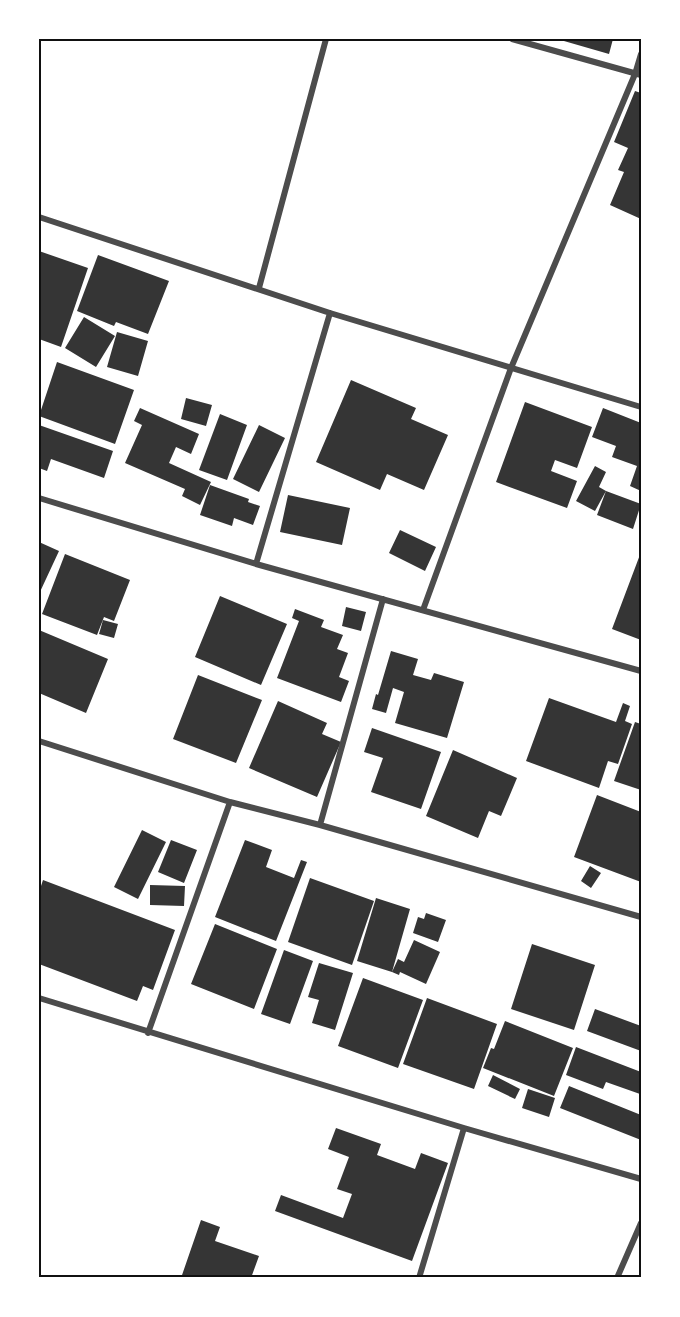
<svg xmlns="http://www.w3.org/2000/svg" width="680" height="1317" font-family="Arial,sans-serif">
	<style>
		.building { fill: #353535 }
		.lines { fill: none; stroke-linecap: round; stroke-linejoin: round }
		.minor { stroke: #4c4c4c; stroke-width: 6 }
		.neatline { fill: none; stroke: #111; stroke-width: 2 }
	</style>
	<rect width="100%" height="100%" fill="#fff"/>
	<path class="building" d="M557,39H613L609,54Z
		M635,91L641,93V219L610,205L624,172L618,170L628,148L614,142Z
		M39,251L88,268L61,347L39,339Z
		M98,255L169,281L148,334L116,322L114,326L77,311Z
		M84,317L115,336L96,367L65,348Z
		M117,332L148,341L138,376L107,367Z
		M57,362L134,390L115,444L39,416Z
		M351,380L416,408L411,419L448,435L424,490L387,474L380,490L316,462Z
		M186,398L212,405L206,426L181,419Z
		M525,402L592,427L577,468L555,460L551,471L577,481L567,508L496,482Z
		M140,408L199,434L191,454L176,447L169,463L211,482L200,505L182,496L185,489L125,463L142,425L134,421Z
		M603,408L641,423V491L630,486L637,466L612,457L616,446L592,437Z
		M220,414L247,425L227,480L199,470Z
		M39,425L113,451L104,478L51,459L47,471L39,468Z
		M259,425L285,438L259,492L233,479Z
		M595,466L606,472L599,487L606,491L595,511L576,501Z
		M210,485L249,499L248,502L260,506L253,525L234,518L232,526L200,515Z
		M606,491L641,504L633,529L597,515Z
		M288,495L350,508L342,545L280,532Z
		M400,530L436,547L425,571L389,553Z
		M39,542L59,551L39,594Z
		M641,552V640L612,629Z
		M65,554L130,580L114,621L104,617L97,635L42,614Z
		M220,596L287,624L261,685L195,657Z
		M346,607L366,612L361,631L342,626Z
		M295,609L324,620L321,627L343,635L337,649L348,653L339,677L349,681L341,702L277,678L299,621L292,618Z
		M103,620L118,624L114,638L99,634Z
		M39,630L108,659L86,713L39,693Z
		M391,651L418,659L413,675L431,680L434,673L464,682L447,738L395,723L404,692L393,688L386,713L372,709L376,694L378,695Z
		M198,675L262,700L236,763L173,739Z
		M549,698L616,722L623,703L630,706L625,721L632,724L618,764L608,761L599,788L526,761Z
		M278,701L327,723L322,734L341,742L317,797L249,768Z
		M635,722L641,724V790L614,781Z
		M372,728L441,752L421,809L371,792L383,758L364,752Z
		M453,750L517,778L501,816L489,811L478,838L426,816Z
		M597,795L641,812V882L574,857Z
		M142,830L166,842L138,899L114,887Z
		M171,840L197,850L184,883L158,872Z
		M245,840L272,850L266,867L294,878L301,860L307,862L276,941L215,917Z
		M590,866L601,873L591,888L581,881Z
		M310,878L374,901L352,965L288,942Z
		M43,880L175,930L153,990L143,986L137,1001L39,964V892Z
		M150,885L185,886L184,906L150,905Z
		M376,898L410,909L392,972L357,961Z
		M426,913L446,920L438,942L413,933L418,917L424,919Z
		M215,924L277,949L254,1009L191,984Z
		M414,940L440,952L426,984L400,972L399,975L392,972L398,959L404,962Z
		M532,944L595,965L574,1030L511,1009Z
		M284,950L313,961L290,1024L261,1014Z
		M319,963L353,973L335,1030L312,1023L319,1000L308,997Z
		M363,978L423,1000L398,1068L338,1046Z
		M427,998L497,1024L474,1089L403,1064Z
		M595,1009L641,1026V1051L587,1031Z
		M505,1021L573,1048L554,1096L483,1068L491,1048L494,1049Z
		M576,1047L641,1072L640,1094L606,1082L603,1089L566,1075Z
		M493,1075L520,1089L515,1099L488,1086Z
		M569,1086L641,1115V1140L560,1108Z
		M528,1089L555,1098L549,1117L522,1108Z
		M336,1128L381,1144L377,1155L415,1169L421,1153L448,1163L412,1261L275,1211L281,1195L343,1218L352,1194L337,1189L349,1157L328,1149Z
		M201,1220L220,1227L215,1241L259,1256L251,1278H181Z"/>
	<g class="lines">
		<path class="minor" d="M512,39L641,75
			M39,217L330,313L641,407
			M259,288L326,39
			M39,498L256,564L641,671
			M256,564L330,313
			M423,610L511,368L635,74L641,54
			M39,741L230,802L320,825L641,917
			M320,825L383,599
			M39,998L464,1128L641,1179
			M148,1033L230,802
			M419,1278L464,1128
			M617,1278L641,1223"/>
	</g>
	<rect width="680" height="1317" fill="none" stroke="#ffffff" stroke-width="81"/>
	<rect x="40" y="40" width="600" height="1236" class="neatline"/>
</svg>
